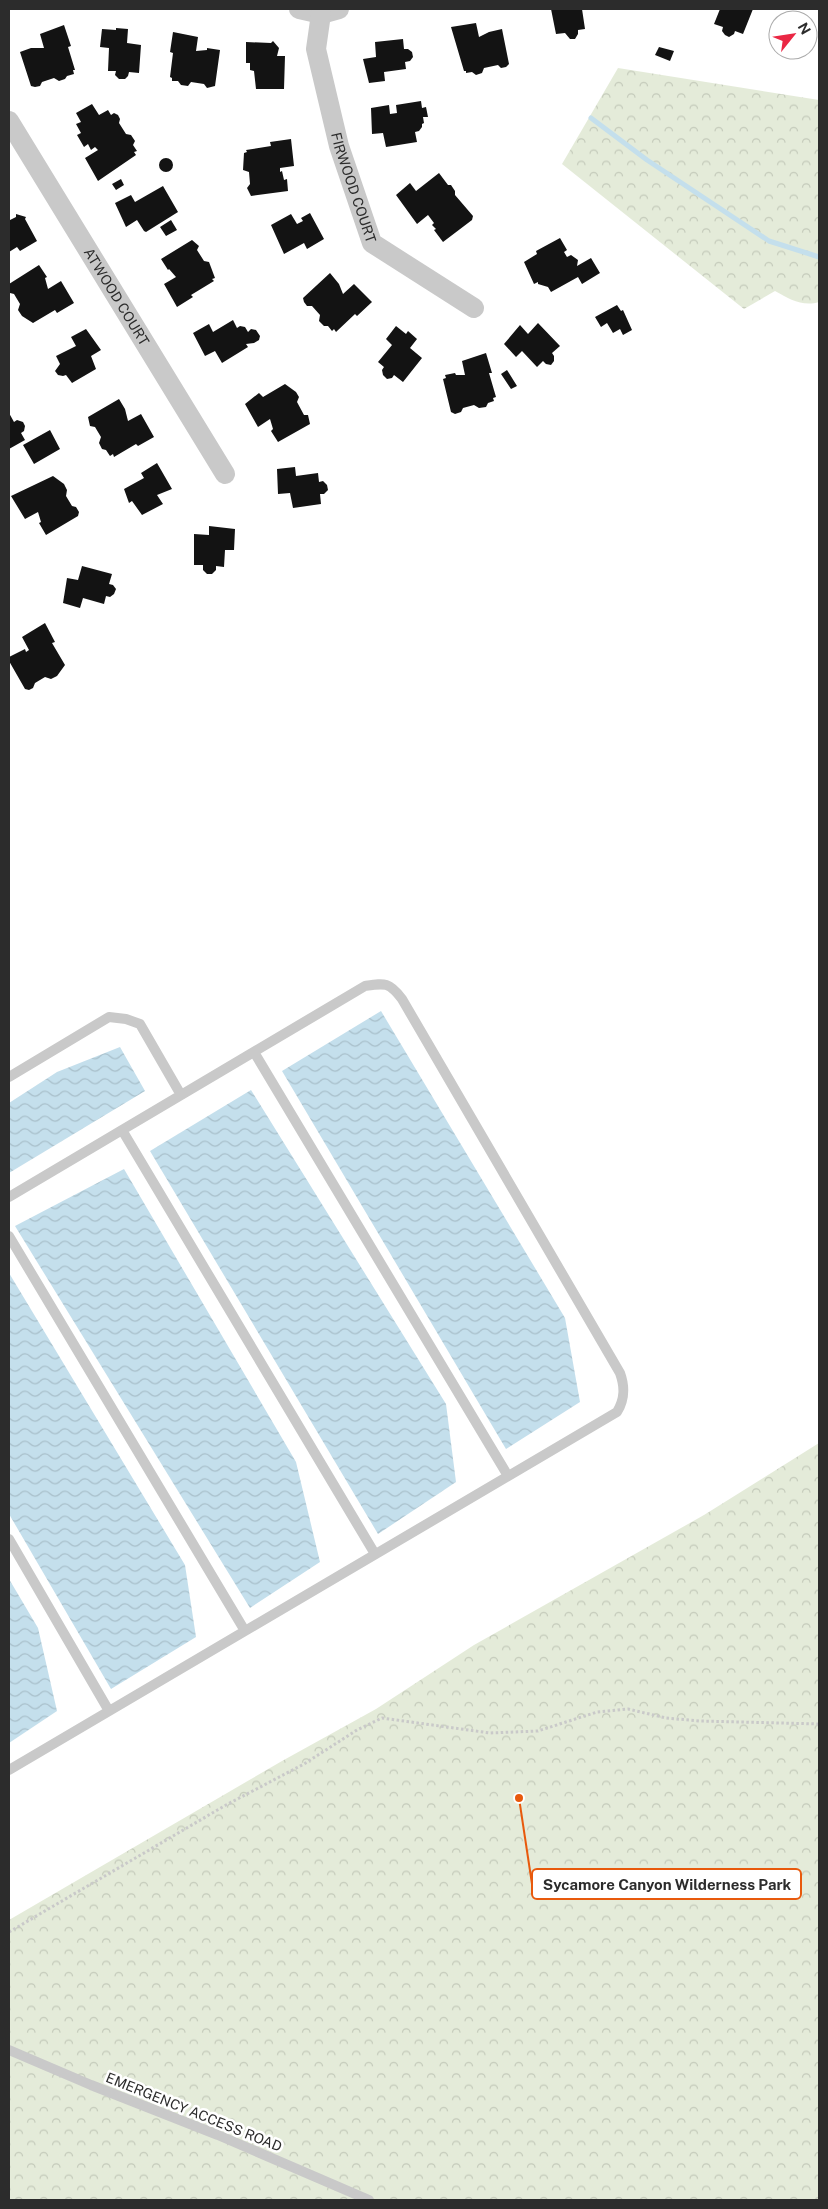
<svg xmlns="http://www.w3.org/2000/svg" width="828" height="2209" font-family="'Public Sans',sans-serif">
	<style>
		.forest { fill: url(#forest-crowns) }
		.water { fill: url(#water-waves) }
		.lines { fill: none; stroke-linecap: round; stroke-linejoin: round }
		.stream { stroke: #c4dfec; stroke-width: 5 }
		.building { fill: #131313 }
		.path { stroke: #c9c9c9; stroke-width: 3; stroke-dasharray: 2.5 2.5; stroke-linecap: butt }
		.service { stroke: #c9c9c9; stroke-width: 10 }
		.minor { stroke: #c9c9c9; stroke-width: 20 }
		.labels { text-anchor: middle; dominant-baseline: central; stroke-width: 5; stroke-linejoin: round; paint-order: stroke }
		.street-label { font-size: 14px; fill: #2c2c2c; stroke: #fff }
		.leader { fill: none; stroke: #e8590c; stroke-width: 2 }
		.callout-dot { fill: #e8590c; stroke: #fff; stroke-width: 2 }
		.callout { fill: #fff; stroke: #e8590c; stroke-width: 2 }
		.callout-label { font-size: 15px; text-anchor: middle; font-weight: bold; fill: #2c2c2c }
	</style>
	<defs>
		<pattern id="forest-crowns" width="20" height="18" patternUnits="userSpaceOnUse" patternTransform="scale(1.25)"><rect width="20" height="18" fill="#e4ebd9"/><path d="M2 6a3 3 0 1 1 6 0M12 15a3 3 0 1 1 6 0" fill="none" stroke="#c4caba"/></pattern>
		<pattern id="water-waves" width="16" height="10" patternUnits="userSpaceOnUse" patternTransform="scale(1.25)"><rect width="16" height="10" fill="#c4dfec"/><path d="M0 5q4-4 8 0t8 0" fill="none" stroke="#a9c0cb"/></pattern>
	</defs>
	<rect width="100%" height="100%" fill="#fff"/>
	<path class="forest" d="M618,68L819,100V302C803,307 789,299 775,291L744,309L562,164Z
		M819,1443V2200H9V1920L282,1761L376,1709L474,1645L704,1515Z"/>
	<path class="water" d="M381,1011L565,1318L580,1402L506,1449L282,1071Z
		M120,1047L145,1091L9,1173V1103L57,1072Z
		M251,1090L446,1404L456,1482L378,1534L150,1151Z
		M124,1169L296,1462L320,1562L250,1608L15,1226Z
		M9,1273L185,1565L196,1637L111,1689L9,1514Z
		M9,1579L38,1628L57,1711L9,1743Z"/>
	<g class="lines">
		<path class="stream" d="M591,118L647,160L769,241L819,257"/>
	</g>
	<path class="building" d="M551,9H582L585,29L578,30V34L575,39H570L565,33L556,34Z
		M720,9H753L743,34L735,31L734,34L729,37L725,35L722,31L723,27L714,24Z
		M476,23L479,37L489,32L502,29L509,64L506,67L501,68L498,65L484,68L482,73L476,75L472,72L466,73V71H464L451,27Z
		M64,25L71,46L68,47L75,70H73L74,74L67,76L65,79L59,81L54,78L42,82L40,86L35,87L31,86L20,52L31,48H44L40,34Z
		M116,28L128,29L127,43L141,45L139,73L129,72L128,76L125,79H119L115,75L116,71H108L109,48L100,47L102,29L116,30Z
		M173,32L198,37L196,51L207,50V48L220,50L215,86L207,88L204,84L191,82L188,86L181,85L178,81H172V78L170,77L173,53L170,52Z
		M403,39L404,49H408L412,52L413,57L410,61L405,62L406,69L384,72L385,81L369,83L363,59L376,57L375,42Z
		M273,41L279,48L277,56H285L284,89H256L254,71L250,70V63H246V42L271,43Z
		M659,47L674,51L670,61L655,55Z
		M421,101L422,108L426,107L428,117H423L424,123L422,124V127L419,131L415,132L417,142L386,147L383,133L372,134L371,108L389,105L390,114L397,113L396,105Z
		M92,104L99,115L108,110L111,115L114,113L118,115L120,119L119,123L126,134L131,135L135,141L133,145L137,151L134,152L136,155L98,181L85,158L98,150L95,147L91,150L88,144L84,147L77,135L81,133L76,124L81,122L76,113Z
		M291,139L294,166L280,168V172L282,171L284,180L287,179L288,191L251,196L247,188L250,184L249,172L243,170L244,153L247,152L246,150L271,146L270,142Z
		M159 165a7 7 0 1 1 14 0a7 7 0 1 1-14 0Z
		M439,173L448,185H451L455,191V195L473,216L472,220L443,242L434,230L436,229L432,225L434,223L428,215L417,224L396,195L410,183L416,191Z
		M121,179L124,185L116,190L112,184Z
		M163,186L178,212L146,232L144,231L137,220L126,227L115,203L131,195L135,202Z
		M310,213L324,239L307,249L304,243L284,254L271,225L291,214L297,224L303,221L301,218Z
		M16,214L26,217L25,219L37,241L20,251L17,247L9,252V218L10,220L16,217Z
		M171,220L177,230L166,236L160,227Z
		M560,238L567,250L564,252L567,257L571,255L578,260L577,266L591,258L600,273L582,284L578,277L551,292L548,287L538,284V282L534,284L524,262L537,254L536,251Z
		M192,240L199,246L197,250L204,261L209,262L215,278L212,279L214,281L191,295L193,297L177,307L164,284L176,277L169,269L168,270L161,259Z
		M39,265L47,277L45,278L48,289L61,281L74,303L57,313L55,310L33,323L22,316L18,310L20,304L14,294L10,293L9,284Z
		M330,273L339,284L343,294L354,284L372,302L357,316L355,314L336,332L334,329L332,331L328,326H324L319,321L320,315L312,306H307L304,302L303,298Z
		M617,305L621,311L623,310L632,330L623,335L620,329L613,333L607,323L601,327L595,317Z
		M233,320L237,328L240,326L245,327L248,332L251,329L256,330L260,336L259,340L254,343L246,344L248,347L222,363L215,351L205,356L193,333L209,324L213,332Z
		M538,323L560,346L552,353L554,356V361L551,365L546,364L543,361L537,367L522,351L516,357L504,344L520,325L528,334Z
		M396,326L406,334L408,331L417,339L410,348L422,358L403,382L394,375L392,378L387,379L383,375L382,370L384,367L378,362L392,345L386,339Z
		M86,329L101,350L91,356L96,369L72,383L66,375L63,376L58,375L55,371L60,364L56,356L76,346L71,337Z
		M486,353L492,373H489L496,397L493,398L494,401L488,403L486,407L479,408L474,405L463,408L461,412L455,414L451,412L443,379L446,378L445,375L455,373L456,375H465L462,361Z
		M507,370L517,386L511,389L501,374Z
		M285,384L296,392L299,397L297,402L304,415H308L310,424L278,442L271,431L273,429L270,419L258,427L245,404L259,393L263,397Z
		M119,399L125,409L128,421L141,414L154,437L138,446L136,444L114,457L113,454L110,456L106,450L102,449L99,443L101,437L95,427L90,426L88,417Z
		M9,413L14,422L17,420L23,422L25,426L24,431L21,433L25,440L9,449Z
		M50,430L60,449L34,464L23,445Z
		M157,463L172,489L157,495L163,504L142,515L132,501L129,503L124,489L144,478L141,473Z
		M295,467L296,476L318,473L319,482L323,481L327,485L328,490L324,494H320L321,504L293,508L290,493L278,494L277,469Z
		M53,476L64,484L67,490L66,496L72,506L76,507L79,512L78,516L46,535L39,523L41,522L38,512L25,519L11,496Z
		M209,526L235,529L234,550H225L224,567L216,566V570L212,574H207L203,570V565H194V534L209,535Z
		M82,566L112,574L109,584L113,585L116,589L114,594L110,597L106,596L104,604L83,598L80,608L63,603L67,578L78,580Z
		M45,623L55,642L52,643L65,665L57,676L51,679L45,677L35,683L33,688L29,690L25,689L9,661V657L25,649L26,652L29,650L22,637Z"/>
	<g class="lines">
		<path class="path" d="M9,1932L226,1805L304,1764L357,1730L382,1718L490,1733L538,1731L597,1712L628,1709L666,1718L700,1721L819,1724"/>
		<path class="service" d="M254,1052L508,1476
			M9,1077L109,1017L126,1019L140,1024L181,1095
			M122,1130L375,1554
			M9,1197L365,986C385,983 389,982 402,999L620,1373C625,1387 625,1399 617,1412L9,1770
			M9,1236L245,1631
			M9,1539L109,1711
			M9,2050L91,2085L218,2135L369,2200"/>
		<g class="minor">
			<path d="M299,9L321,14L339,9"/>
			<path id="s1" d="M321,14L316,49L339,146L372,243L474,308"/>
			<path id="s2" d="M9,121L225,474"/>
		</g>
	</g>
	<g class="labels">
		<g class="street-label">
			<text stroke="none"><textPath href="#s1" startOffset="179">FIRWOOD COURT</textPath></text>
			<text stroke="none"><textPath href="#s2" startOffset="206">ATWOOD COURT</textPath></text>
			<text transform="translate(194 2112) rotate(22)">EMERGENCY ACCESS ROAD</text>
		</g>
	</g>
	<path class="leader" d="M519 1798L532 1884"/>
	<circle class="callout-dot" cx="519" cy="1798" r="5"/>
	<rect class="callout" x="532" y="1869" width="269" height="30" rx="5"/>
	<g class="callout-label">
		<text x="667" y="1890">Sycamore Canyon Wilderness Park</text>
	</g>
	<rect width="828" height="2209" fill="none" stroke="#2c2c2c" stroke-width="20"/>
	<g transform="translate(793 35) rotate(60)"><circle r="24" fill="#ffffff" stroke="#ababab"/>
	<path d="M0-4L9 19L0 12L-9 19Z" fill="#ea2744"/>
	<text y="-8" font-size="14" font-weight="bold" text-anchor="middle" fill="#2c2c2c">N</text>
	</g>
</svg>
